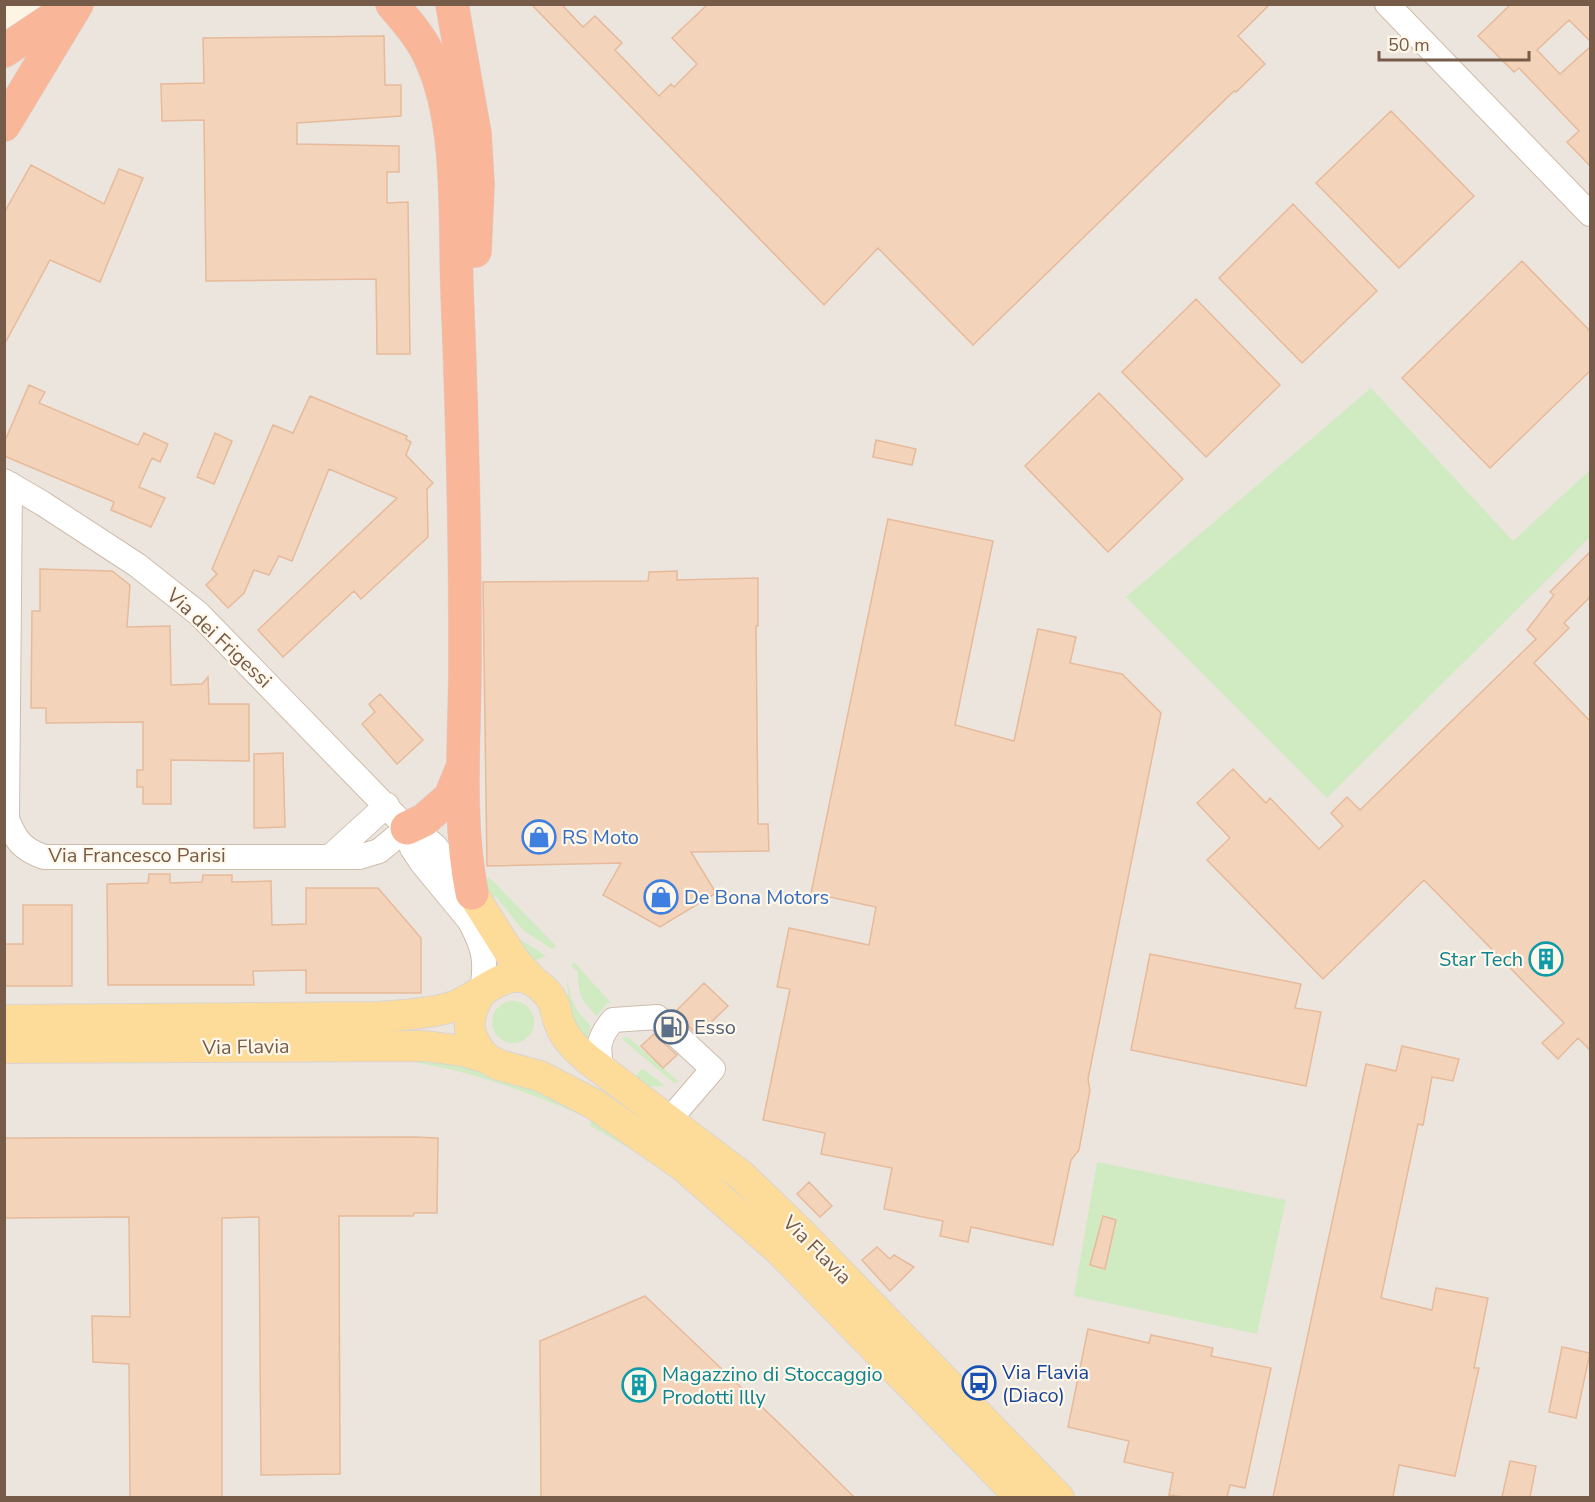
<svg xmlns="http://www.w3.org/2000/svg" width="1595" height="1502" font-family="'Nunito Sans',sans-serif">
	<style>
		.industrial { fill: #ece5de }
		.green { fill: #d0ebc1 }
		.building { fill: #f3d3ba; stroke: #e6ba9a; stroke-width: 1.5 }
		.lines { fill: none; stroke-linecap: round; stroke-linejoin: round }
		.minor-casing { stroke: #cebcaa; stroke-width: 26 }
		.major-casing { stroke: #dbd4d0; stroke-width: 32 }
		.highway-casing { stroke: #dbd4d0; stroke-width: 34 }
		.minor { stroke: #fff; stroke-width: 24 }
		.major { stroke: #fddc9a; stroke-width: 30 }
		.highway { stroke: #f9b699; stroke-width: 33 }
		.labels { text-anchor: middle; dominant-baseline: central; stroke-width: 4.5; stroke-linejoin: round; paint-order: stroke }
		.street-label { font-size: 20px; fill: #765b49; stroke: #fff8ea }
		.shop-label { font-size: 20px; fill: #366cbe; stroke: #fff8ea; text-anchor: start }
		.culture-label { font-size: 20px; fill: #0d838f; stroke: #fff8ea; text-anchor: end }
		.service-label { font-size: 20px; fill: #4e5e75; stroke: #fff8ea; text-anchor: start }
		.transit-label { font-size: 20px; fill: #164399; stroke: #fff8ea; text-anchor: start }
	</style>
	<rect width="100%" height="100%" fill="#fdf4e3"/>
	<path class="industrial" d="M51,4L1590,5V1497H5L4,56Z"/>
	<path class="green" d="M1371,388L1513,541L1590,470V537L1327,798L1126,597Z
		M489,877L556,946L552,949L524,931L495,896L487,901L479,888Z
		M512,934L546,956L529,963Z
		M574,962L611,1003H607L597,1016C581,1000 578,995 578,972L571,966Z
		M567,975C569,997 574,1010 590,1025L588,1036L589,1049C573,1023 567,1006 567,975Z
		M492 1022a21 21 0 1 1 42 0a21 21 0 1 1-42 0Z
		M625,1037L629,1038L679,1082L674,1083L622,1039Z
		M396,1055L474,1067C496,1086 509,1077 532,1086C550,1092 567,1102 584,1111L581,1115C521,1089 461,1068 395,1059Z
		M640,1070H645L665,1086C652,1087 644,1086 633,1080Z
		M595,1118L666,1170L589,1125Z
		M1097,1162L1286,1200L1257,1334L1074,1296Z"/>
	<path class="building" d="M531,4H561L583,27L595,16L622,43L615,50L659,96L671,84L674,87L697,64L672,38L708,4H1270L1238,36L1265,64L1236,92L1234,91L973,345L878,248L824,305Z
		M1511,4H1590V41L1569,20L1537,50L1560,74L1590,47V166L1567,142L1579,131L1519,68L1514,72L1478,36Z
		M384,36L385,85H401V116L297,123V144L399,146V172H387V203L408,202L410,354H377L376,279L206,281L204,120L162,121L161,84L204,83L203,38Z
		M1391,111L1474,196L1399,268L1316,183Z
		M31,165L104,204L119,169L143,178L100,282L50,260L4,345V213Z
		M1293,204L1377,291L1302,363L1219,278Z
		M1522,261L1590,331V371L1490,468L1402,378Z
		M1196,299L1280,385L1206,457L1122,372Z
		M29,385L45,392L39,403L138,445L144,433L168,444L160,462L152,458L139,487L165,498L151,527L111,510L114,502L4,456V443Z
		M1099,393L1183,479L1108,552L1025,466Z
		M310,396L407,436L406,439L411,442L406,455L433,483L427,489L428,537L361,599L354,591L283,657L258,630L397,498L329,469L292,561L279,556L269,575L254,570L244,593L228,608L206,585L217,574L212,569L273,425L293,433Z
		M215,433L232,441L214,484L197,477Z
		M876,440L916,449L912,465L873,457Z
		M888,519L993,541L955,725L1014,741L1038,629L1076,637L1070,663L1122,674L1161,713L1088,1079L1090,1090L1079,1150L1071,1160L1053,1245L971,1227L968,1242L940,1236L943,1221L884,1209L892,1168L821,1154L825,1133L763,1120L790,989L777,987L789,928L869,945L876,907L811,893Z
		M1590,552V597L1564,623L1569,628L1534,663L1590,721V1050L1578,1038L1558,1059L1542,1043L1564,1023L1424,880L1323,979L1207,860L1230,838L1197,803L1233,769L1266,803L1270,798L1319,849L1343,826L1331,813L1347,797L1360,810L1536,639L1527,630L1554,595L1550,592Z
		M40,569L112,571L130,585L127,627L170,626L171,685L202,684L208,677L209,704H249V761L171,760V804H143V787H137V770H143V722L46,723V708H31L32,611H40Z
		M677,571V580L758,578V626H756L758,824H768L769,851L691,852L716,893L660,927L603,895L621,863L487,866L483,582L648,581L649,572Z
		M380,694L423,740L397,764L362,724L375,712L369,704Z
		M283,753L285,827L254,828V754Z
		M149,874H170V883L202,882L203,875H232V882L271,881L272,925L306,924V888H378L421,938V993H306V970L253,971L254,985H108L107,884L148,883Z
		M23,905H72V986H4V944H23Z
		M1150,954L1301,984L1295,1008L1321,1012L1306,1086L1131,1050Z
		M704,983L728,1006L698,1035L674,1013Z
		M654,1034L677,1055L663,1068L641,1046Z
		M1402,1046L1459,1059L1453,1081L1432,1077L1423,1125L1418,1124L1381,1298L1432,1310L1436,1288L1488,1298L1474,1368H1479L1455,1476L1399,1465L1393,1497H1273L1366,1064L1396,1071Z
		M413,1137L438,1138L437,1213H414L413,1216H339L340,1474L261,1475L259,1217L222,1218V1497H130L129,1364L93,1362L92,1316L130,1317L129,1217L4,1218V1138Z
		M809,1182L832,1206L820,1217L797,1194Z
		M1103,1216L1116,1220L1105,1269L1090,1265Z
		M877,1247L890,1259L894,1255L914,1267L890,1291L862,1260Z
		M645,1296L785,1429L854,1497H541L540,1341Z
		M1088,1329L1149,1343L1151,1335L1213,1348L1211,1356L1271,1368L1245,1488L1230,1485L1227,1497H1184L1169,1495L1173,1473L1124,1462L1129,1441L1068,1427Z
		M1562,1347L1590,1353L1576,1418L1549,1412Z
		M1510,1461L1536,1466L1530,1497H1502Z"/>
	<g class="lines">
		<g class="minor-casing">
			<path id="minor" d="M1387,4L1590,214
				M4,481L42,503L137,565L199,614L407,828L423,836L435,846L470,890
				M10,484L7,819C16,841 22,849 44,857H359L379,851L407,828
				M407,828L412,848L422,863L469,920C484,947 487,960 482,991
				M332,855L387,805
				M603,1072C597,1049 597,1039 613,1020L657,1017L713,1069L669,1120"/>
		</g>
		<g class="major-casing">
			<path id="major" d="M472,893L514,960L534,982
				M482,991C465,1017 465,1035 486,1058
				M4,1020L380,1017C403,1015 426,1014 448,1008C482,1000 511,953 546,992C558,1005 554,1012 560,1025C566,1040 577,1050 589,1060L742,1176L799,1231L1059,1498
				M4,1048L425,1046L463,1051L486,1058L499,1065L540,1076L594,1104L684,1167L779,1250L1021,1498"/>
		</g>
		<g class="highway-casing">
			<path id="highway" d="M392,4C403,17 414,29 423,44C462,110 454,214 457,289C462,409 465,528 465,648C466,729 456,812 472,893
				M452,4L475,134L478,184L475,251
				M4,51L73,5
				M4,125L77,4
				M407,828L424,820L450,797L462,768"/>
		</g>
		<use href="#minor" class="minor"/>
		<use href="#major" class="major"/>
		<use href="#highway" class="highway"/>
	</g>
	<defs>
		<g id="shop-ring" transform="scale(1.725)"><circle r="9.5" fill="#fff8ea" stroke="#3f7fe0" stroke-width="1.5"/><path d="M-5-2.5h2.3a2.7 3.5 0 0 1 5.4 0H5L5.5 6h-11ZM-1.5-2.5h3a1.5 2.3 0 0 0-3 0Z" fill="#3f7fe0"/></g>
		<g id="building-ring" transform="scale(1.725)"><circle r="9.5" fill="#fff8ea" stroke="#0f9aa8" stroke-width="1.5"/><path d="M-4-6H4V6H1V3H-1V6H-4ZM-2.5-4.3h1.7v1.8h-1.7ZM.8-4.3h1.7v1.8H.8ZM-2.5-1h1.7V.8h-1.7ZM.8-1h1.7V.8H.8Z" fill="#0f9aa8"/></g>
		<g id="fuel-ring" transform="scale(1.725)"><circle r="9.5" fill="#fff8ea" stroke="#5c6f8a" stroke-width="1.5"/><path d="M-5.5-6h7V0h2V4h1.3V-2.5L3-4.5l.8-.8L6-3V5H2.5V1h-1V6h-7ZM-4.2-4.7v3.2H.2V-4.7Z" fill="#5c6f8a"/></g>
		<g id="bus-ring" transform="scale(1.725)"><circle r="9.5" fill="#fff8ea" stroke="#1a4fb4" stroke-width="1.5"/><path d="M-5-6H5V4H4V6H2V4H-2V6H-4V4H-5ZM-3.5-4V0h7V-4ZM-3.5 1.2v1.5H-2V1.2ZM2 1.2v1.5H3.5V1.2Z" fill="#1a4fb4"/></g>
	</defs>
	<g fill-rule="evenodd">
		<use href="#shop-ring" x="539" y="837"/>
		<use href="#shop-ring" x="661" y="897"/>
		<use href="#building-ring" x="1546" y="959"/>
		<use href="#fuel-ring" x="671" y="1027"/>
		<use href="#bus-ring" x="979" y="1383"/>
		<use href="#building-ring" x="639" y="1385"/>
	</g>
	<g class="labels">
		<g class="street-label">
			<text transform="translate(219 638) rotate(43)">Via dei Frigessi</text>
			<text x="137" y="855">Via Francesco Parisi</text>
			<text transform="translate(246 1047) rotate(-1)">Via Flavia</text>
			<text transform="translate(817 1250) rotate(45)">Via Flavia</text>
		</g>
		<g class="shop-label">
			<text x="562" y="837">RS Moto</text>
			<text x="684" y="897">De Bona Motors</text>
		</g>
		<g class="culture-label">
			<text x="1523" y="959">Star Tech</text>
			<text x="662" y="1374" text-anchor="start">Magazzino di Stoccaggio<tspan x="662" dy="23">Prodotti Illy</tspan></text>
		</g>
		<g class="service-label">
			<text x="694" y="1027">Esso</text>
		</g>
		<g class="transit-label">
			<text x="1002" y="1372">Via Flavia<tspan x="1002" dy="23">(Diaco)</tspan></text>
		</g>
	</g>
	<rect width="1595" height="1502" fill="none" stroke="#765b49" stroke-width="12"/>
	<path d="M1379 51v9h150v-9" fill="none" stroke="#765b49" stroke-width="3"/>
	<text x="1388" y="51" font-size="18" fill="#765b49" stroke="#fff8ea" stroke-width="4.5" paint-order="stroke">50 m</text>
</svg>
